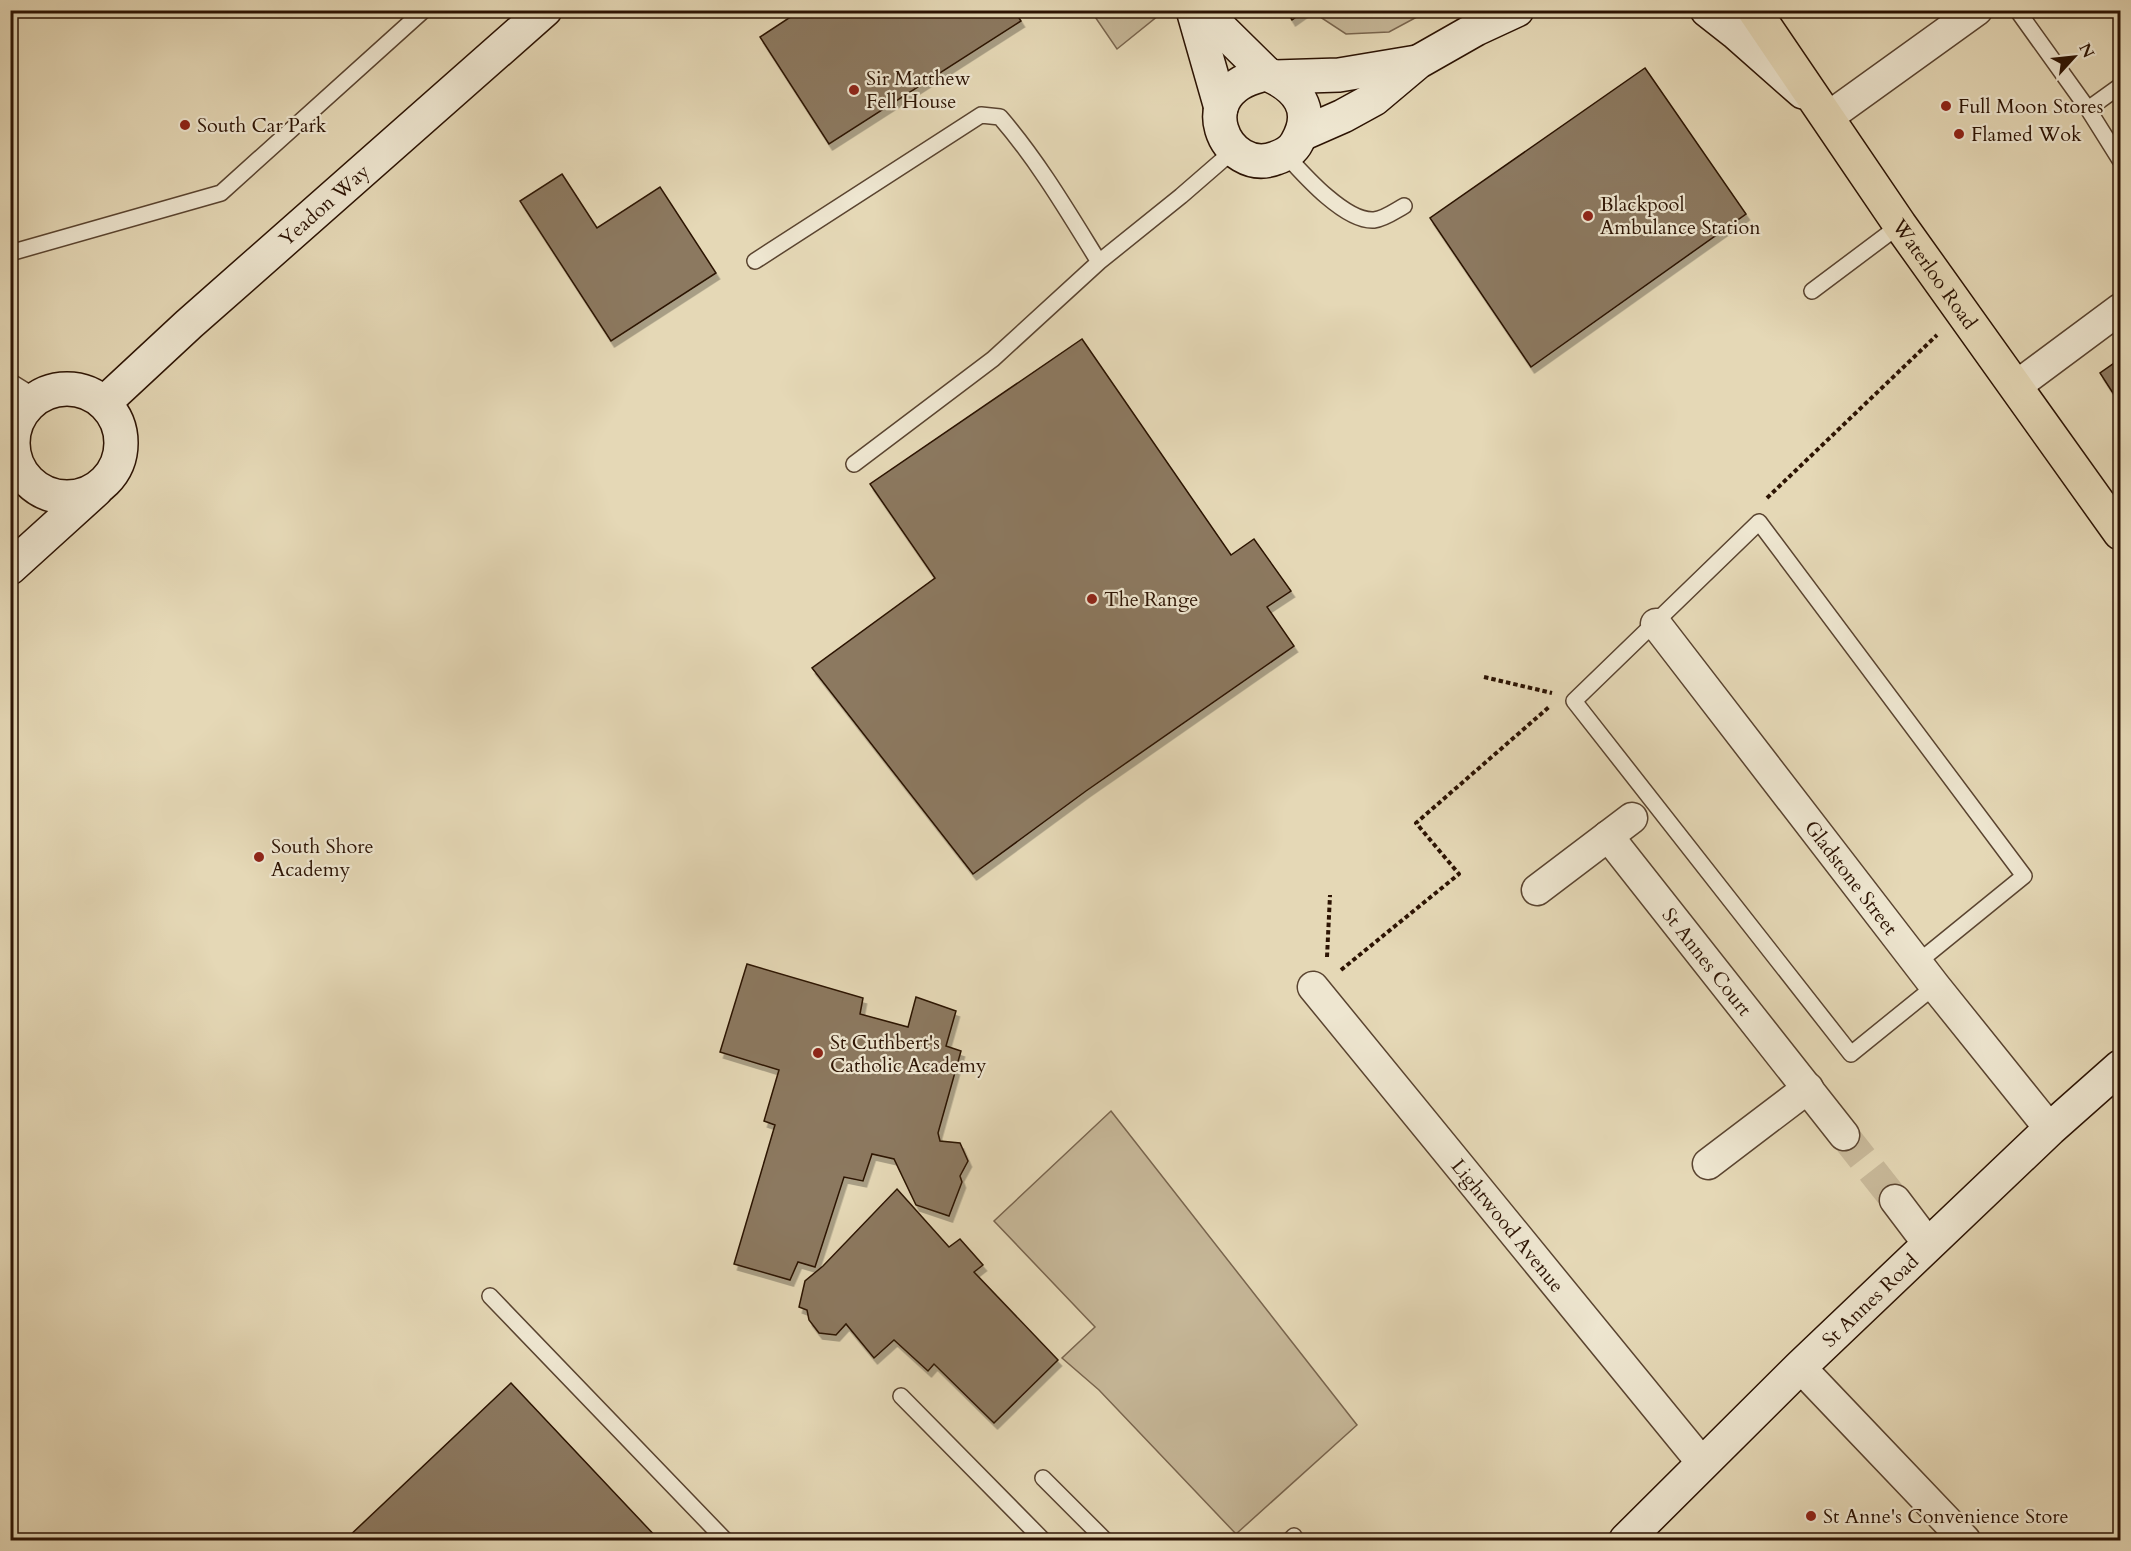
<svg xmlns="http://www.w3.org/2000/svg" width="2131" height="1551" font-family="Cardo,serif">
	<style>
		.green { fill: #c6b798; stroke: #79654e; stroke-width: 1.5 }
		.building { fill: #8c7960; stroke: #2c1303; stroke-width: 1.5; filter: url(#shadow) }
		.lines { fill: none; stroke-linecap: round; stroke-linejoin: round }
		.street-tunnel { stroke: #c9ba9b; stroke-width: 30; stroke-dasharray: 30 15; stroke-linecap: butt }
		.lane-casing { stroke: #5a4430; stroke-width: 18 }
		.street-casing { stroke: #5a4430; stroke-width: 33 }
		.secondary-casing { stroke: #2c1303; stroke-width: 36 }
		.highway-casing { stroke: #2c1303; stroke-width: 36 }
		.path { stroke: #2c1303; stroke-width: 4; stroke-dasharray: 4.5 3; stroke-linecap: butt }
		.lane { stroke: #eee6d0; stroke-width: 15 }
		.street { stroke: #eee6d0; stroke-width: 30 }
		.secondary { stroke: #eee6d0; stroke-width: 33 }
		.highway { stroke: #e5d8b6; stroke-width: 33 }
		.poi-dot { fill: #8f2418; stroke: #eee6d0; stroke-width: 2 }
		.labels { text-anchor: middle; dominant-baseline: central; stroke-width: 4.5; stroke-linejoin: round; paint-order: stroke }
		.poi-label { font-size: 20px; fill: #2c1303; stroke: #eee6d0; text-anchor: start }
		.street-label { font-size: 20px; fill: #2c1303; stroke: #eee6d0 }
	</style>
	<defs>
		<filter id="shadow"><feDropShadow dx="3.5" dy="6" stdDeviation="0" flood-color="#0004"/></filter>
	</defs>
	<rect width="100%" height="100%" fill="#e5d8b6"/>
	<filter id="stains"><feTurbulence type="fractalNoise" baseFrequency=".00333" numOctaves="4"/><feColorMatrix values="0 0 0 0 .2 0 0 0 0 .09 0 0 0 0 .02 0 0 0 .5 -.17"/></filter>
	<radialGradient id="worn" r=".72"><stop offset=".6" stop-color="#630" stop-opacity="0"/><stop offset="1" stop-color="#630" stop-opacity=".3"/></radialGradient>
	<path class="green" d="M1091,11H1156L1159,15L1117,49Z
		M1311,11H1428L1389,32L1346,34Z
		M1111,1111L1357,1425L1236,1534L1099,1390L1062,1358L1095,1327L994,1221Z"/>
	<path class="building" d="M801,10H1014L1021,21L829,144L760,37Z
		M1286,10H1306L1292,20Z
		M1645,68L1746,214L1531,367L1430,218Z
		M562,174L597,228L660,187L716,273L611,341L520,201Z
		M1082,339L1231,555L1254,539L1291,591L1267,607L1294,646L1086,791L973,874L812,668L935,578L870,484Z
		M2120,359V404L2100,373Z
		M747,964L863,998L860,1014L908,1027L916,997L956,1011L946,1046L961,1051L938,1133L940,1141L960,1143L968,1161L960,1176L962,1182L949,1216L916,1205L894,1159L872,1154L863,1181L844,1177L815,1267L798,1262L790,1280L734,1264L775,1125L764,1121L779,1070L720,1052Z
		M897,1189L949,1247L960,1239L983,1265L974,1272L1058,1360L994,1423L934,1364L928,1371L894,1340L874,1358L846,1324L836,1335L819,1333L809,1320L807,1310L799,1307L805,1281L823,1266Z
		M511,1383L659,1540H345Z"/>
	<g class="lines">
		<path class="street-tunnel" d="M1844,1135L1895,1200"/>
		<g class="lane-casing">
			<path id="lane" d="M2017,10L2088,109L2120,86
				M2088,109L2120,160
				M1285,154C1303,174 1345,222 1374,220C1384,219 1395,211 1404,206
				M10,253L221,193L424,10
				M755,261L981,115L1000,117C1038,161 1068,212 1099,262
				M1812,291L1900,225
				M854,464L993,359L1099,262L1181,196L1234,150
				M1917,963L2024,876L1759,522L1574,701L1851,1054L1935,986
				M490,1296L725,1540
				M901,1396L1043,1540
				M1043,1478L1105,1540
				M1290,1540L1294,1536"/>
		</g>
		<g class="street-casing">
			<g id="street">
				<path d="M1827,118L1977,10"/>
				<path d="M2015,387L2120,309"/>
				<path d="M10,390L31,403"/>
				<path id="s1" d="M1656,624L1935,986L2050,1129"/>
				<path id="s2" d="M1608,836L1844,1135"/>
				<path d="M1537,890L1632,818"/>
				<path id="s3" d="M1313,987L1703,1464"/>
				<path d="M1708,1164L1808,1088"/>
				<path d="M1895,1200L1929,1245"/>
				<path d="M1800,1367L1965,1540"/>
			</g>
		</g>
		<g class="secondary-casing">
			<g id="secondary">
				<path d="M1193,10L1221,108"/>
				<path d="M1202,10L1267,74"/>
				<path d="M1707,10L1735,32L1803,92"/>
				<path d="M1267,74C1297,87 1316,109 1297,142C1293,150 1285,155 1276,158C1226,178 1184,89 1267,74Z"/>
				<path d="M1275,77L1339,75L1417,62"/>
				<path d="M1302,134L1343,116L1374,99L1418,62L1476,29L1517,10"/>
				<circle cx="67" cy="443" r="54"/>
				<path id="s4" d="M104,403L189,324L545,10"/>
				<path d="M10,568L96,490"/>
				<path id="s5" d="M1626,1540L1800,1367L2050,1129L2120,1067"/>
			</g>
		</g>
		<g class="highway-casing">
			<g id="highway">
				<path id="s6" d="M1754,10L1900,225L2120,533"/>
			</g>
		</g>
		<path class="path" d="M1767,498L1937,335
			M1484,677L1552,693
			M1327,957L1330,895
			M1341,970L1459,874L1416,823L1549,707"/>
		<use href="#lane" class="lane"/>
		<use href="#street" class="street"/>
		<use href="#secondary" class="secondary"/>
		<use href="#highway" class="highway"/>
	</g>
	<g class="poi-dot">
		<circle cx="854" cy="90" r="6"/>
		<circle cx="1946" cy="106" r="6"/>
		<circle cx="185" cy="125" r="6"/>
		<circle cx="1959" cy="134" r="6"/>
		<circle cx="1588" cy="216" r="6"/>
		<circle cx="1092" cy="599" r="6"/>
		<circle cx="259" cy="857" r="6"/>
		<circle cx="818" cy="1053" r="6"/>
		<circle cx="1811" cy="1516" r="6"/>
	</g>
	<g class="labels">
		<g class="poi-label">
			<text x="866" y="78">Sir Matthew<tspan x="866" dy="23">Fell House</tspan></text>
			<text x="1958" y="106">Full Moon Stores</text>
			<text x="197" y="125">South Car Park</text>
			<text x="1971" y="134">Flamed Wok</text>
			<text x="1600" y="204">Blackpool<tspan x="1600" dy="23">Ambulance Station</tspan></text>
			<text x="1104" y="599">The Range</text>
			<text x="271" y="846">South Shore<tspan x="271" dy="23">Academy</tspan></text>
			<text x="830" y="1042">St Cuthbert's<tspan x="830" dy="23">Catholic Academy</tspan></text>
			<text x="1823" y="1516">St Anne's Convenience Store</text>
		</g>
		<g class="street-label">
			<text stroke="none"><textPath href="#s4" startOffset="296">Yeadon Way</textPath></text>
			<text stroke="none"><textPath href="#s6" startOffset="320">Waterloo Road</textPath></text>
			<text stroke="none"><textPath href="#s1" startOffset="320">Gladstone Street</textPath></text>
			<text stroke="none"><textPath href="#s2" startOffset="160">St Annes Court</textPath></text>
			<text stroke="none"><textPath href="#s3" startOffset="308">Lightwood Avenue</textPath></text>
			<text stroke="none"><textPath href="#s5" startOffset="342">St Annes Road</textPath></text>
		</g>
	</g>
	<rect width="2131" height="1551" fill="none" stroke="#e5d8b6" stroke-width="36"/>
	<rect x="12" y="12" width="2107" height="1527" fill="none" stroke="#2c1303" stroke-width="3"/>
	<rect x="18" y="18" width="2095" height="1515" fill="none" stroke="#2c1303" stroke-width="1.5"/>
	<g transform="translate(2074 57) rotate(63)" stroke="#eee6d0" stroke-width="4.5" paint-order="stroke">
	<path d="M0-4.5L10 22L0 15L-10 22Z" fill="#2c1303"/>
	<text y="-9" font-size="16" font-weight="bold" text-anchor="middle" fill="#2c1303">N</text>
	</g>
	<rect width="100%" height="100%" filter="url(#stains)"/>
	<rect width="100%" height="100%" fill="url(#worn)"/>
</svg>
